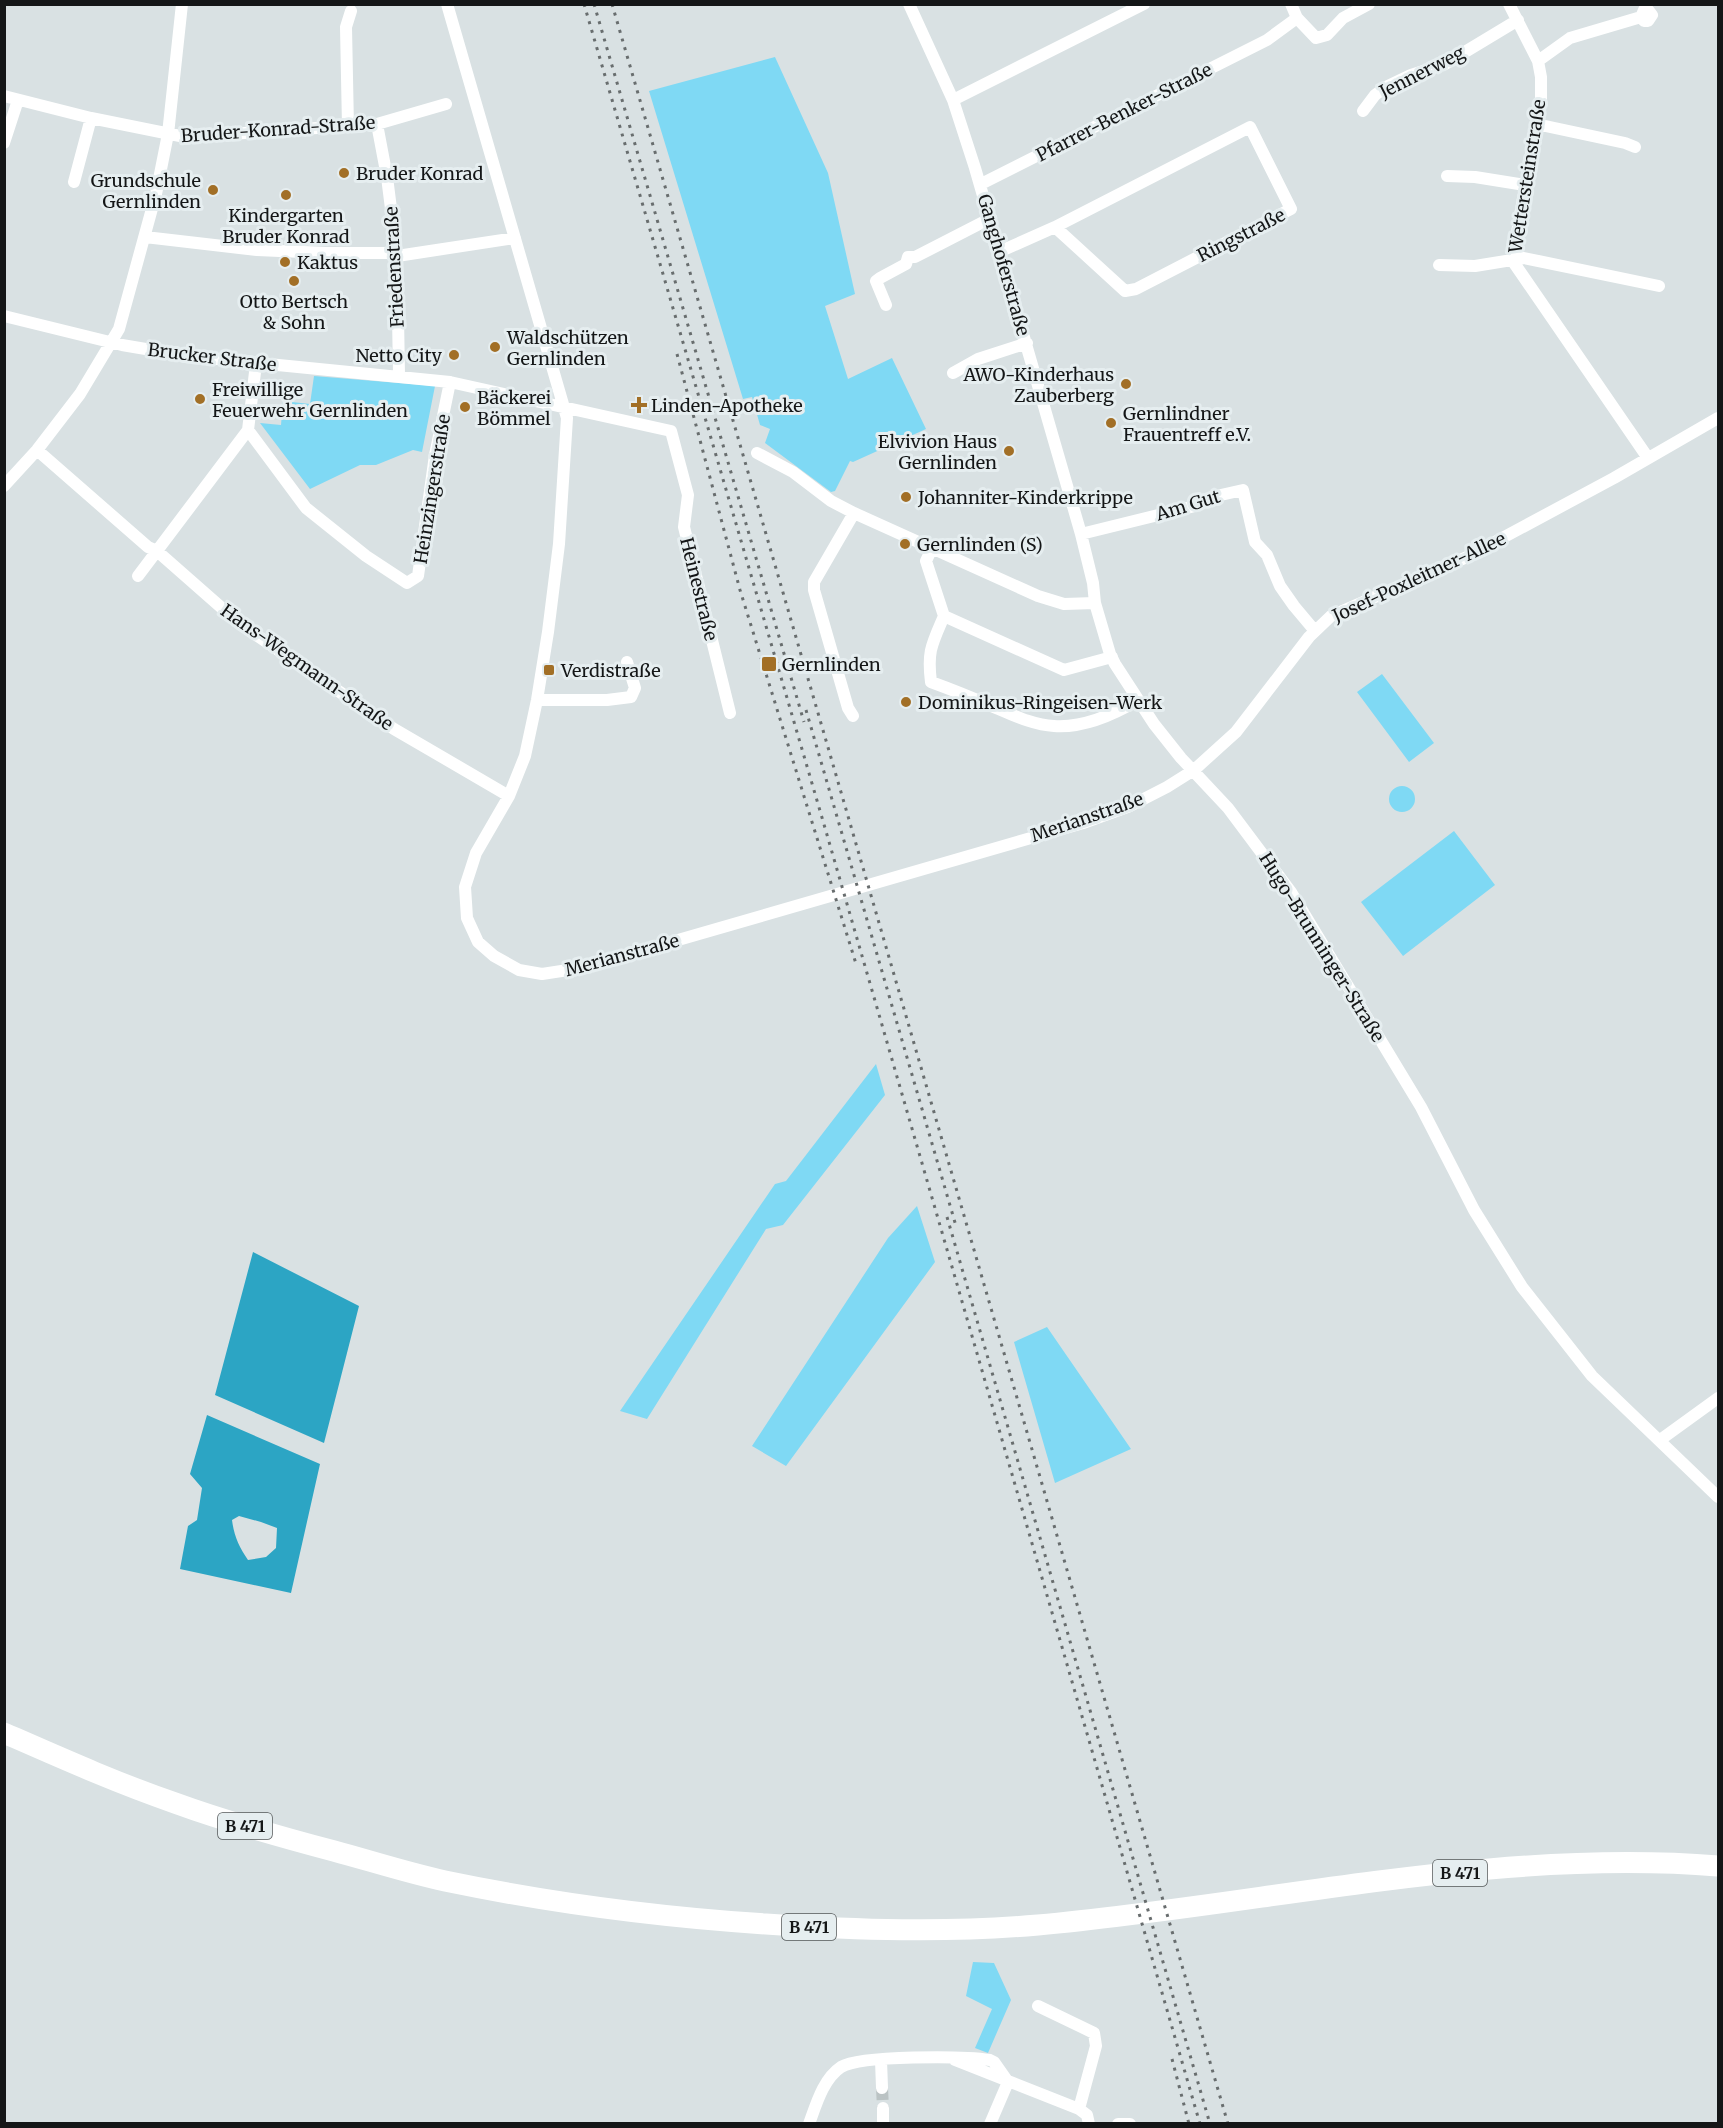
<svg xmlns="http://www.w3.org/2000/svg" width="1723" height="2128" font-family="Merriweather,serif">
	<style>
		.green { fill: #7fd9f4 }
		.water { fill: #2ca5c4; fill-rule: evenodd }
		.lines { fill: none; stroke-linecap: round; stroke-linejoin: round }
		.street-tunnel { stroke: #bbc3c4; stroke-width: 12; stroke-dasharray: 12 6; stroke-linecap: butt }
		.street { stroke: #fff; stroke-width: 12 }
		.highway { stroke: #fff; stroke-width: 21 }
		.rail { stroke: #686d6e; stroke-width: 3; stroke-dasharray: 3 6; stroke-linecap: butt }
		.poi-dot { fill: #a26f26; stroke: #e6eef0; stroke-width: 2 }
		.labels { text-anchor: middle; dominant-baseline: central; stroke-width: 6; stroke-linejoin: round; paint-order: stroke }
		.shield { fill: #e6eef0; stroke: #535758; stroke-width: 1.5 }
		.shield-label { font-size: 16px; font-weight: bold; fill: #141617 }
		.street-label { font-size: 18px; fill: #141617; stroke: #e6eef0 }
		.poi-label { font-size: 18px; fill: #141617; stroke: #e6eef0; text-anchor: start }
	</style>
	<rect width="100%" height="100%" fill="#d9e1e3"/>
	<path class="green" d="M775,57L828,173L855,294L825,306L848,379L892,358L926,429L853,462L850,461L835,491L831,492L765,443L770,429L760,425L752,397L743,399L649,91Z
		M314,376L435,386L422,452L413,450L376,465H360L310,489L260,423L281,425L283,401L310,404Z
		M1382,674L1434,743L1409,762L1357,692Z
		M1389 799a13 13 0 1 1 26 0a13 13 0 1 1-26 0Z
		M1454,831L1495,885L1403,956L1361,902Z
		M876,1064L885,1095L783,1225L766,1229L647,1419L620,1411L775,1184L786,1181Z
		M917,1206L935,1262L786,1466L752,1446L888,1238Z
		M1047,1327L1131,1449L1055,1483L1014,1342Z
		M973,1962L994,1963L1011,2000L988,2053L975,2048L992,2009L966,1996Z"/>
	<path class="water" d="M253,1252L359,1306L324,1443L215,1395Z
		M207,1415L320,1464L291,1593L180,1569L188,1526L197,1520L202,1488L190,1474ZM239,1516L261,1522L277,1528L276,1548L266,1557L248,1560C239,1547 234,1536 232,1520Z"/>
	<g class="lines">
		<path class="street-tunnel" d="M882,2088L883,2108"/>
		<path class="street" d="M447,4L567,418L559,544L548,632L537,700L525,756L509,796L476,853L465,887L467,918L478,942L494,956L519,970L542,974L581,968L1083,823L1130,806L1167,787L1194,770L1236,732L1309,637L1331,616L1467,557L1614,478L1718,418
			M909,4L953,100L975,168L1081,534L1093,583L1095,603L1110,654L1115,664L1154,724L1181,758L1228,808L1291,892L1421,1107L1474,1210L1522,1287L1592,1376L1718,1497
			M1291,4L1297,18L1316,38L1327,35L1343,18L1369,4
			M1509,4L1538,61L1541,77V99L1512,260L1648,458
			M1538,61L1570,38L1641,17L1644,10L1649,11L1652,15L1648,21H1644L1641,17
			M4,96L91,118L185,137L377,124L446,104
			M953,100L1144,4
			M1363,111L1375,95L1386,87L1411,75L1445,64L1518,20
			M377,124L387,177L397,256L399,375
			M1536,124L1625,143L1635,147
			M348,127L346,27L351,11
			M4,143L18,100
			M1447,176L1475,177L1525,185
			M74,182L91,118
			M981,184L1267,40L1297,18
			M145,237L257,250L326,253H388L397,256L515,238
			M1001,251L1055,227L1250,127L1291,209L1136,289L1125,291L1055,227
			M1439,265L1475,266L1524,258L1659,286
			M886,305L876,281L880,278L906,264L908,257H915L991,218
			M4,316L122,345L187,356L450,382L671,431L688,495L684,527L730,713
			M953,373L978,359L1027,343
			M248,430L306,508L366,556L407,583L418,576L435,455L450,382
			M37,450L148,547L157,551L240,624L394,729L509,796
			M757,453L793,472L831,501L854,513L1038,596L1064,604L1095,603
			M4,486L37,450L80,394L119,329L156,194L168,134L182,4
			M1081,534L1195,506L1212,497L1243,490L1255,542L1267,555L1280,586L1294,606L1315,631
			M932,548L926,561L944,616L1064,670L1112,657
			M138,576L248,430L256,364
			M944,616C932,644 927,651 931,682C953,690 975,699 996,708C1015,716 1034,725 1054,726C1084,728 1113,715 1138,700
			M537,700H607L631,697L635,688L627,662
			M853,716L848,708L814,590V582L854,513
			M1660,1440L1718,1398
			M1038,2006L1094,2033L1096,2046L1079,2109
			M881,2060L882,2088
			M955,2060L1079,2109L1087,2115L1089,2124
			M883,2108V2124
			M809,2124C816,2105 823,2079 841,2067C861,2055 964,2056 990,2060L994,2062L1008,2082
			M990,2124L1008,2082
			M1118,2124H1130"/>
		<path class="highway" d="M4,1733C61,1758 117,1783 175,1803C227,1822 281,1837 334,1851C371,1861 408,1873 445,1881C551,1903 658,1917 766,1924C857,1930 947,1933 1038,1925C1264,1905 1490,1848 1718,1866"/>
		<path class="rail" d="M584,4L823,821L1200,2124
			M594,4L804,722
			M612,4L1228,2124
			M677,354L740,590L857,967
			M806,710L956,1226
			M947,1217L1210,2124
			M1172,2059L1189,2124"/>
	</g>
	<g class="poi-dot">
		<circle cx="344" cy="173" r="6"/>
		<circle cx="213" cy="190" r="6"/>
		<circle cx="286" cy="195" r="6"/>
		<circle cx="285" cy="262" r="6"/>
		<circle cx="294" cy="281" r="6"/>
		<circle cx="495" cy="347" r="6"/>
		<circle cx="454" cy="355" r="6"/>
		<circle cx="1126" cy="384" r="6"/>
		<circle cx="200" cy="399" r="6"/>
		<path d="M636 396h6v6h6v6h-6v6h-6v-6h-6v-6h6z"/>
		<circle cx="465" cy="407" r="6"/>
		<circle cx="1111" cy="423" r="6"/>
		<circle cx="1009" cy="451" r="6"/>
		<circle cx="906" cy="497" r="6"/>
		<circle cx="905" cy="544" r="6"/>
		<rect x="761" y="656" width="16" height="16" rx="3"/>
		<rect x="543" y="664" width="12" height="12" rx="3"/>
		<circle cx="906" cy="702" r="6"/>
	</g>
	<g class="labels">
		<g class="shield">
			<rect x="218" y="1813" width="54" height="26" rx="4.5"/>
			<rect x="1433" y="1860" width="54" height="26" rx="4.5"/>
			<rect x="782" y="1914" width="54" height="26" rx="4.5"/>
		</g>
		<g class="shield-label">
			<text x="245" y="1826">B 471</text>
			<text x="1460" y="1873">B 471</text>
			<text x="809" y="1927">B 471</text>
		</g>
		<g class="street-label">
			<text transform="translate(1422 72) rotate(-27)">Jennerweg</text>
			<text transform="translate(1124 112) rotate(-27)">Pfarrer-Benker-Straße</text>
			<text transform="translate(278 129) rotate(-4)">Bruder-Konrad-Straße</text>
			<text transform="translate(1527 176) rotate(-81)">Wettersteinstraße</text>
			<text transform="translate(1241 235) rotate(-27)">Ringstraße</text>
			<text transform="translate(1004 265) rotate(74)">Ganghoferstraße</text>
			<text transform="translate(394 267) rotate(-93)">Friedenstraße</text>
			<text transform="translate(212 357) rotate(7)">Brucker Straße</text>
			<text transform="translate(432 489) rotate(-81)">Heinzingerstraße</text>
			<text transform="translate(1188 505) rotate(-17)">Am Gut</text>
			<text transform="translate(1419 577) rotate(-25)">Josef-Poxleitner-Allee</text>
			<text transform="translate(699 589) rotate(76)">Heinestraße</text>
			<text transform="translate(307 667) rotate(35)">Hans-Wegmann-Straße</text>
			<text transform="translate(1087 817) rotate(-19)">Merianstraße</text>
			<text transform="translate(1322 947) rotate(58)">Hugo-Brunninger-Straße</text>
			<text transform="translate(622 955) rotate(-15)">Merianstraße</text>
		</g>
		<g class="poi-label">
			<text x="356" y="173">Bruder Konrad</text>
			<text x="201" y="180" text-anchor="end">Grundschule<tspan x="201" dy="21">Gernlinden</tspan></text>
			<text x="286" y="215" text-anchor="middle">Kindergarten<tspan x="286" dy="21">Bruder Konrad</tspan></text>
			<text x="297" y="262">Kaktus</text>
			<text x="294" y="301" text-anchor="middle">Otto Bertsch<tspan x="294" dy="21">&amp; Sohn</tspan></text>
			<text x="507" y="337">Waldschützen<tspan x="507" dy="21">Gernlinden</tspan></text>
			<text x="442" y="355" text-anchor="end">Netto City</text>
			<text x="1114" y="374" text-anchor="end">AWO-Kinderhaus<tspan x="1114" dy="21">Zauberberg</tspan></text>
			<text x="212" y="389">Freiwillige<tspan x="212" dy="21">Feuerwehr Gernlinden</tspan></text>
			<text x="477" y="397">Bäckerei<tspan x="477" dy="21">Bömmel</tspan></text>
			<text x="651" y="405">Linden-Apotheke</text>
			<text x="1123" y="413">Gernlindner<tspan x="1123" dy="21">Frauentreff e.V.</tspan></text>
			<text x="997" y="441" text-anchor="end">Elvivion Haus<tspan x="997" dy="21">Gernlinden</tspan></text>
			<text x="918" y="497">Johanniter-Kinderkrippe</text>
			<text x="917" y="544">Gernlinden (S)</text>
			<text x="782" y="664">Gernlinden</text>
			<text x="561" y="670">Verdistraße</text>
			<text x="918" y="702">Dominikus-Ringeisen-Werk</text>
		</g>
	</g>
	<rect width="1723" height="2128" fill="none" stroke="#141617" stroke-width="12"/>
</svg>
